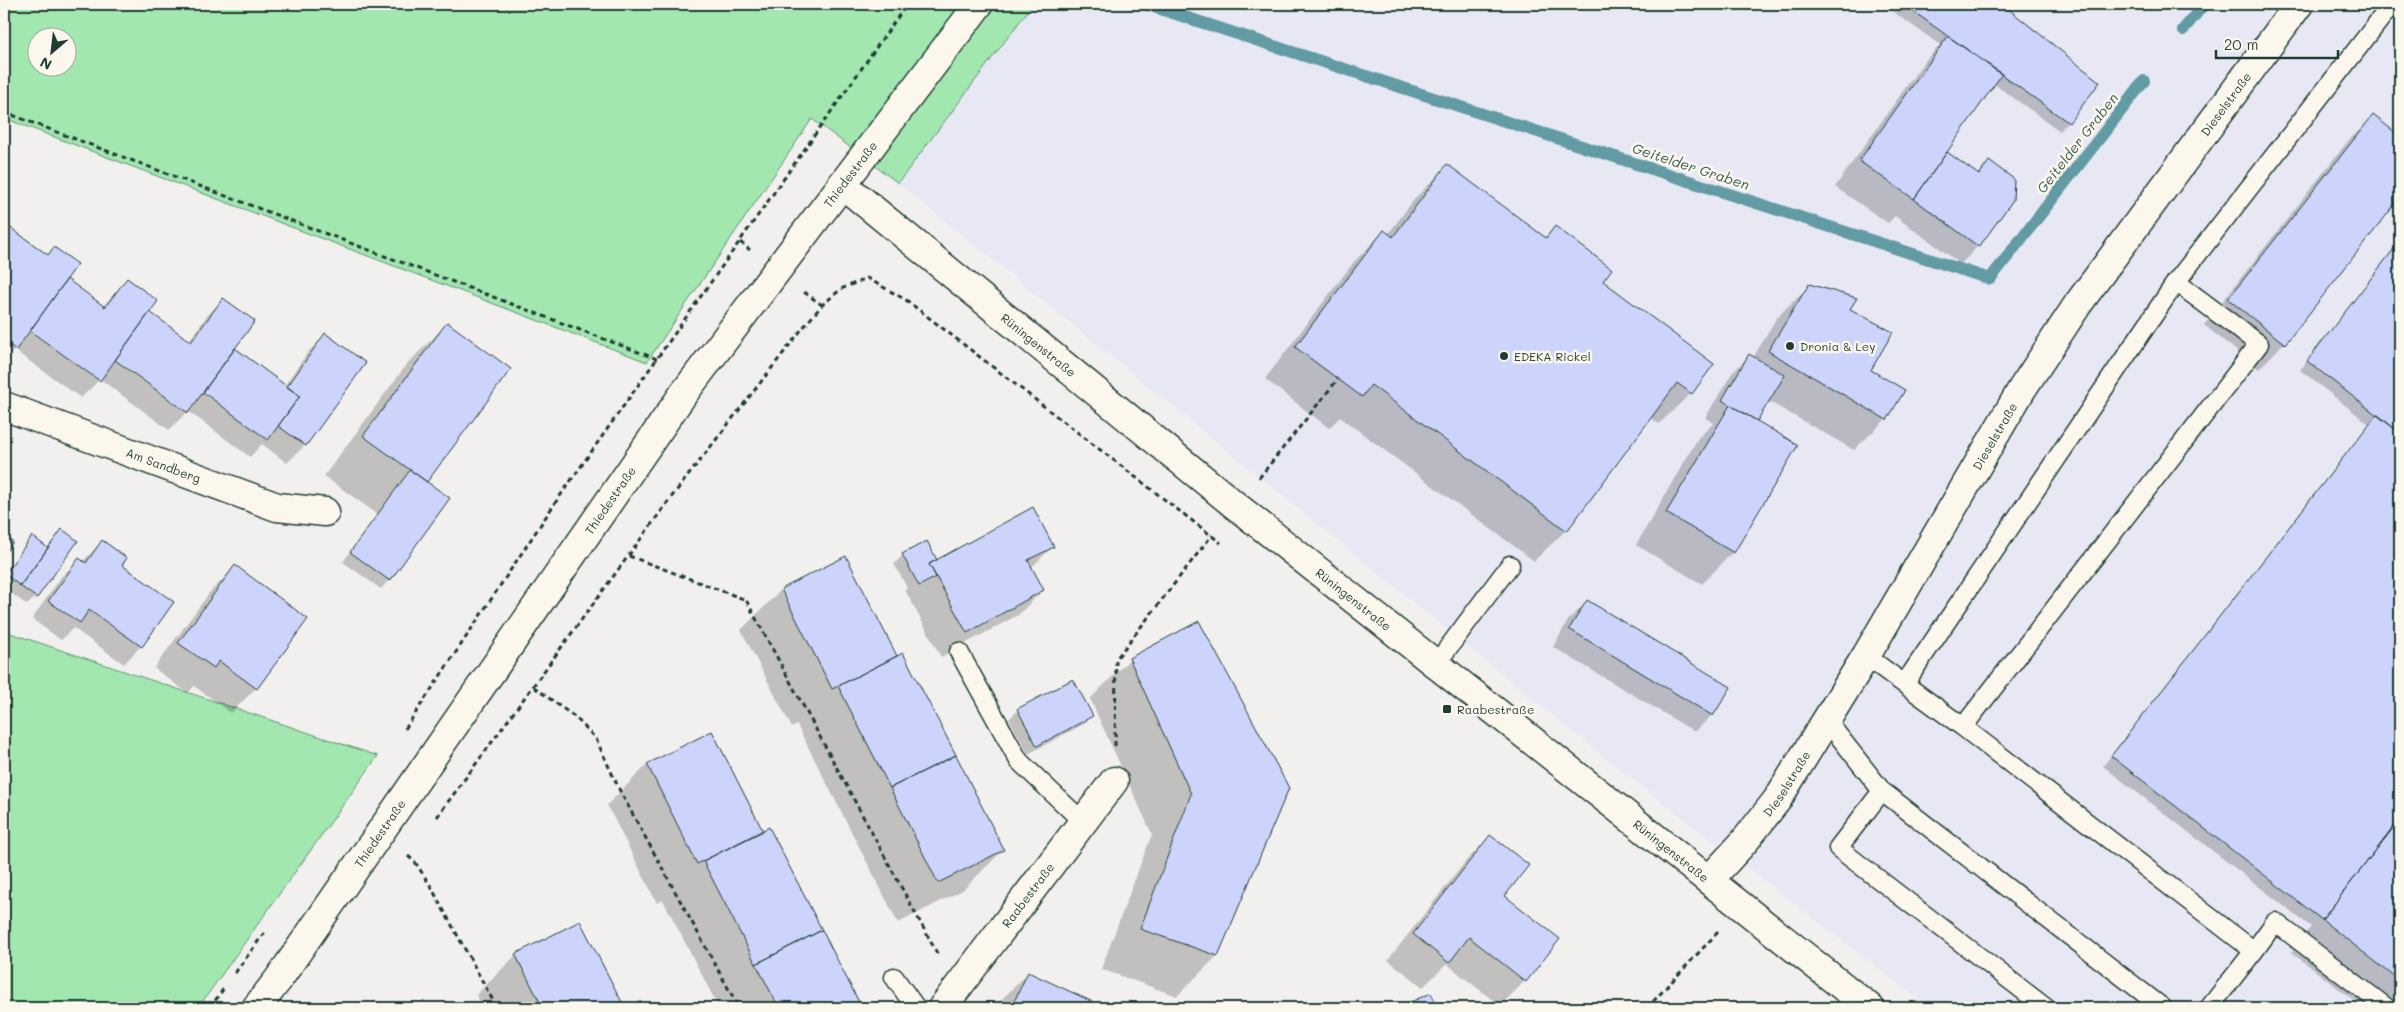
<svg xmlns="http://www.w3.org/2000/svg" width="2404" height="1012" font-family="Mali,sans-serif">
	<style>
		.built { fill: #e7e8f3 }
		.green { fill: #a2e6b0; stroke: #609272; fill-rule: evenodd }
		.shadow { fill: #0003 }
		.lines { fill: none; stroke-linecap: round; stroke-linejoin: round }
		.stream { stroke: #629ba4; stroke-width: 12 }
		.building { fill: #ccd4fc; stroke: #1f3d34 }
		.lane-casing { stroke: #1f3d34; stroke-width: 21 }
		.street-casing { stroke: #1f3d34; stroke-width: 31 }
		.secondary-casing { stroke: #1f3d34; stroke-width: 31 }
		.path { stroke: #1f3d34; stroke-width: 3; stroke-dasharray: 5 4; stroke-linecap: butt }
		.lane { stroke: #fbf7ec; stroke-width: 18 }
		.street { stroke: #fbf7ec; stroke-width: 28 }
		.secondary { stroke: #fbf7ec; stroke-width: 28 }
		.poi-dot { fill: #1f3d34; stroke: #fbf7ec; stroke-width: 2 }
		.labels { text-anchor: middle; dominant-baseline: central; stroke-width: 5; stroke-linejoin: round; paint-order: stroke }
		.street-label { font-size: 12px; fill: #1f3d34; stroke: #fbf7ec }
		.poi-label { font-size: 12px; fill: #1f3d34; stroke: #fbf7ec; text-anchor: start }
		.water-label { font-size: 14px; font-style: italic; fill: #355c59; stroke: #fbf7ec }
	</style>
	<rect width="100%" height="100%" fill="#f2f0ef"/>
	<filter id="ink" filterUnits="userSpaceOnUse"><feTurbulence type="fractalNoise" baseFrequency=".02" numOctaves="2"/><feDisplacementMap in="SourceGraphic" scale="10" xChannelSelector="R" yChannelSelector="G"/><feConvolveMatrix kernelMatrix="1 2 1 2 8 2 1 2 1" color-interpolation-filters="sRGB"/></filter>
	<g filter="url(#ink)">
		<path class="built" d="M1033,4H2400V1008H1930L1600,754L898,183Z"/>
		<path class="green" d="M4,4H1033L898,183L812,119L647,362L4,118ZM38,38H68V68H38Z
			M4,631L378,756L198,1008H4Z"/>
		<path class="shadow" d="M1882,4H2005L2002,6L2068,122L2060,131L1994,84L1945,152L1978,175L1989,163L1978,246L1961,264L1895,216L1888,223L1835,187L1923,63L1940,45Z
			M2374,116L2400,137V196L2284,343L2259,369L2204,325L2348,141Z
			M1448,166L1544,238L1555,227L1601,281L1712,364L1691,393L1659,424L1650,417L1566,530L1534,561L1340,417L1329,428L1265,379L1353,263L1384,231L1388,234L1416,197Z
			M4,225L47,256L54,249L62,284L102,307L127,280L148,312L188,342L206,317L223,300L233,348L284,386L308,352L326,335L364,363L305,445L287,463L262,444L250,457L188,411L169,430L100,379L81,398L14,350L4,360Z
			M2400,241V1008H2364L2291,952L2311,927L2103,766L2369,424L2300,370Z
			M1809,286L1848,309L1886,419L1854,450L1768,401L1756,420L1733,552L1702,584L1636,545L1698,438L1714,423L1705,418L1732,373L1749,356L1753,358L1777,317Z
			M447,324L425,482L389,580L381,589L343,562L377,514L324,476L407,364Z
			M62,531L36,597L27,605L4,588V574L32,538L47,549Z
			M102,542L120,565L172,602L141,646L124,664L73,628L61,640L32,619L61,577L79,560L82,562Z
			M1053,546L1031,568L1043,590L1018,615L941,657L905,590L907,588L894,564L903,555L931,564Z
			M845,558L896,657L1003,850L963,890L898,923L797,725L792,728L741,630L781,590Z
			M235,567L256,688L231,713L194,686L188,693L154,668L210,592Z
			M1587,602L1712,715L1695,732L1553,647L1569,619Z
			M1130,659L1288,788L1217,956L1177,996L1101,969L1152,834L1090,699Z
			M1073,681L1091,716L1082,725L1028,754L1009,719L1018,710Z
			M711,732L762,833L768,829L860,1008H719L663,900L657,903L607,805L647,765Z
			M1490,837L1525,981L1500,1006L1447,964L1423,987L1388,960L1465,862Z
			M580,923L624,1008H483L476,995L516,955Z
			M1028,973L1094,1004L1092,1008H993Z"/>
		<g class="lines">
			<path class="stream" d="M1145,4L1990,279L2144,81
				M2183,30L2204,4"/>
		</g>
		<path class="building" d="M1903,4H2002L2100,82L2069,123Z
			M1948,36L2002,74L1914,199L1859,161Z
			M2373,115L2400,136V198L2285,344L2228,299Z
			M1947,152L1979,175L1989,161L2014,179L2013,200L1979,247L1914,199Z
			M1447,164L1546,238L1555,226L1612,269L1603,281L1714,364L1692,394L1677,383L1567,531L1371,385L1362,397L1295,347L1384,230L1393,237Z
			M4,223L48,255L54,247L78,264L16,350L4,341Z
			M2400,241V433L2307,361Z
			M127,278L158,301L100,381L30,331L67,279L105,307Z
			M1809,284L1857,298L1850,309L1893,332L1871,370L1905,390L1887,420L1768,351Z
			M223,298L255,321L188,413L115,360L150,312L191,342Z
			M447,322L511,369L427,482L363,436Z
			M325,333L366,363L306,446L278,426L300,396L287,387Z
			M235,348L300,396L268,440L203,392Z
			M1749,354L1785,375L1757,421L1722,400Z
			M1730,405L1798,445L1734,553L1666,513Z
			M2377,414L2400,433V819L2322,920L2111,756Z
			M410,470L450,498L390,581L350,552Z
			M1033,507L1054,547L1028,560L1044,590L967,633L929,564Z
			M62,529L78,541L37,598L20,586Z
			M4,536L13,542L4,555Z
			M32,536L48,548L20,586L5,574Z
			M102,540L127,558L122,565L174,602L142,647L89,610L80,623L48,601L79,558L86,563Z
			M927,541L937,560L929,564L936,577L919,586L902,554Z
			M846,556L897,656L832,689L781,589Z
			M235,565L308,619L257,689L219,661L214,668L178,643Z
			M1587,600L1731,687L1713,716L1569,629Z
			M1199,621L1289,788L1218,956L1140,929L1191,794L1129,658Z
			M903,653L956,755L890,788L838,686Z
			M1073,679L1093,716L1037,746L1017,709Z
			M712,731L763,831L697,864L647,764Z
			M956,755L1004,850L938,883L890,788Z
			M2400,819V981L2322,920Z
			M769,827L822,930L756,964L703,861Z
			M1490,835L1529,865L1505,896L1560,939L1526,982L1469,937L1449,963L1413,934Z
			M4,920L11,923L4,940Z
			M580,921L625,1008H543L515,954Z
			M822,930L862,1008H779L756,964Z
			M1028,972L1095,1003L1093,1008H1011Z
			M1431,993L1438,1008H1397Z"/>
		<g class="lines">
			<g class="lane-casing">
				<path id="lane" d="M959,652L1019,761L1083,822
					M1866,656L1963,727L2254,951L2209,1008
					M1436,664L1510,565
					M1905,683L2176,282
					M1827,721L1882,791L2163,1008
					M1963,727L2259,344L2176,282L2392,4
					M1882,791L1838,848L2046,1008
					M2254,951L2275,922L2387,1008
					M894,977L916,1008"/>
			</g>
			<g class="street-casing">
				<g id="street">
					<path id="s1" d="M4,406L277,507L325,512"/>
					<path id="s2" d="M1709,880L1744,842L1777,800L1866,656L2022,389L2078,304L2299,4"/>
					<path id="s3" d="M942,1008L1114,781"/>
				</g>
			</g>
			<g class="secondary-casing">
				<g id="secondary">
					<path id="s4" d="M842,184L1236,506L1870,1008"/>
					<path id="s5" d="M256,1008L278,980L684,393L979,4"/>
				</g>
			</g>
			<path class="path" d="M4,112L657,359
				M740,242L750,250
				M804,292L822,305
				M1259,478L1338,379
				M629,556L746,600L938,955
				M534,687L576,718L596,739L620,791L739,1008
				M405,729L553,506L907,4
				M1115,746L1116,659L1212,535
				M437,817L670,499L802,329L822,305L841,289L867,278L906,300L1221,543
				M408,856L415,862L430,885L497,1008
				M235,973L265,932
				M210,1008L224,988
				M1647,1008L1718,932"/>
			<use href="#lane" class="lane"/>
			<use href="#street" class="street"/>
			<use href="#secondary" class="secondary"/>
		</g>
	</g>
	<g class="poi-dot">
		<circle cx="1790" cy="346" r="5"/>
		<circle cx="1504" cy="356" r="5"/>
		<rect x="1442" y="704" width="10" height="10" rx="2.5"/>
	</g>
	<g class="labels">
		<g class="street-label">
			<text stroke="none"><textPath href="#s2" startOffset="934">Dieselstraße</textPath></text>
			<text stroke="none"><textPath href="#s5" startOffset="1024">Thiedestraße</textPath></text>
			<text stroke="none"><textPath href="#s4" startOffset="254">Rüningenstraße</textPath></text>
			<text stroke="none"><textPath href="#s2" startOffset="529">Dieselstraße</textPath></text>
			<text stroke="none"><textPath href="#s1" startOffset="170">Am Sandberg</textPath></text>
			<text stroke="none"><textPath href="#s5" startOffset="619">Thiedestraße</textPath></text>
			<text stroke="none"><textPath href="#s4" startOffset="659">Rüningenstraße</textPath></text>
			<text stroke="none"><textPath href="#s2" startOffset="124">Dieselstraße</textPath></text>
			<text stroke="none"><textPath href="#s5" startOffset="214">Thiedestraße</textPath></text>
			<text stroke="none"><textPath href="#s4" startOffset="1064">Rüningenstraße</textPath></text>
			<text stroke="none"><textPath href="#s3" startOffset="142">Raabestraße</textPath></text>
		</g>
		<g class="poi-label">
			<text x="1800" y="346">Dronia &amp; Ley</text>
			<text x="1514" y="356">EDEKA Rickel</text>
			<text x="1457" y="709">Raabestraße</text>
		</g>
		<g class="water-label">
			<text transform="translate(2077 143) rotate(-52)">Geitelder Graben</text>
			<text transform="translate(1691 166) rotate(18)">Geitelder Graben</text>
		</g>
	</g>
	<rect width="2404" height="1012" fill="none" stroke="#fbf7ec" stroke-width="20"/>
	<rect x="10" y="10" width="2384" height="992" fill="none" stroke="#1f3d34" stroke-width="2" filter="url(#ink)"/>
	<g transform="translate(52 52) rotate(208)"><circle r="24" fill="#fbf7ec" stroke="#a3ada2"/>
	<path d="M0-4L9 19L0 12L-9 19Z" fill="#1f3d34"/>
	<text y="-8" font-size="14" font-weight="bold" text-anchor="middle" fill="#1f3d34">N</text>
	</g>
	<path d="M2216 50v8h122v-8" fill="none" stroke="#1f3d34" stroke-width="2.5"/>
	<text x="2224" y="50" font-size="15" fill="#1f3d34" stroke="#fbf7ec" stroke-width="4" paint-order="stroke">20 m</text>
</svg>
